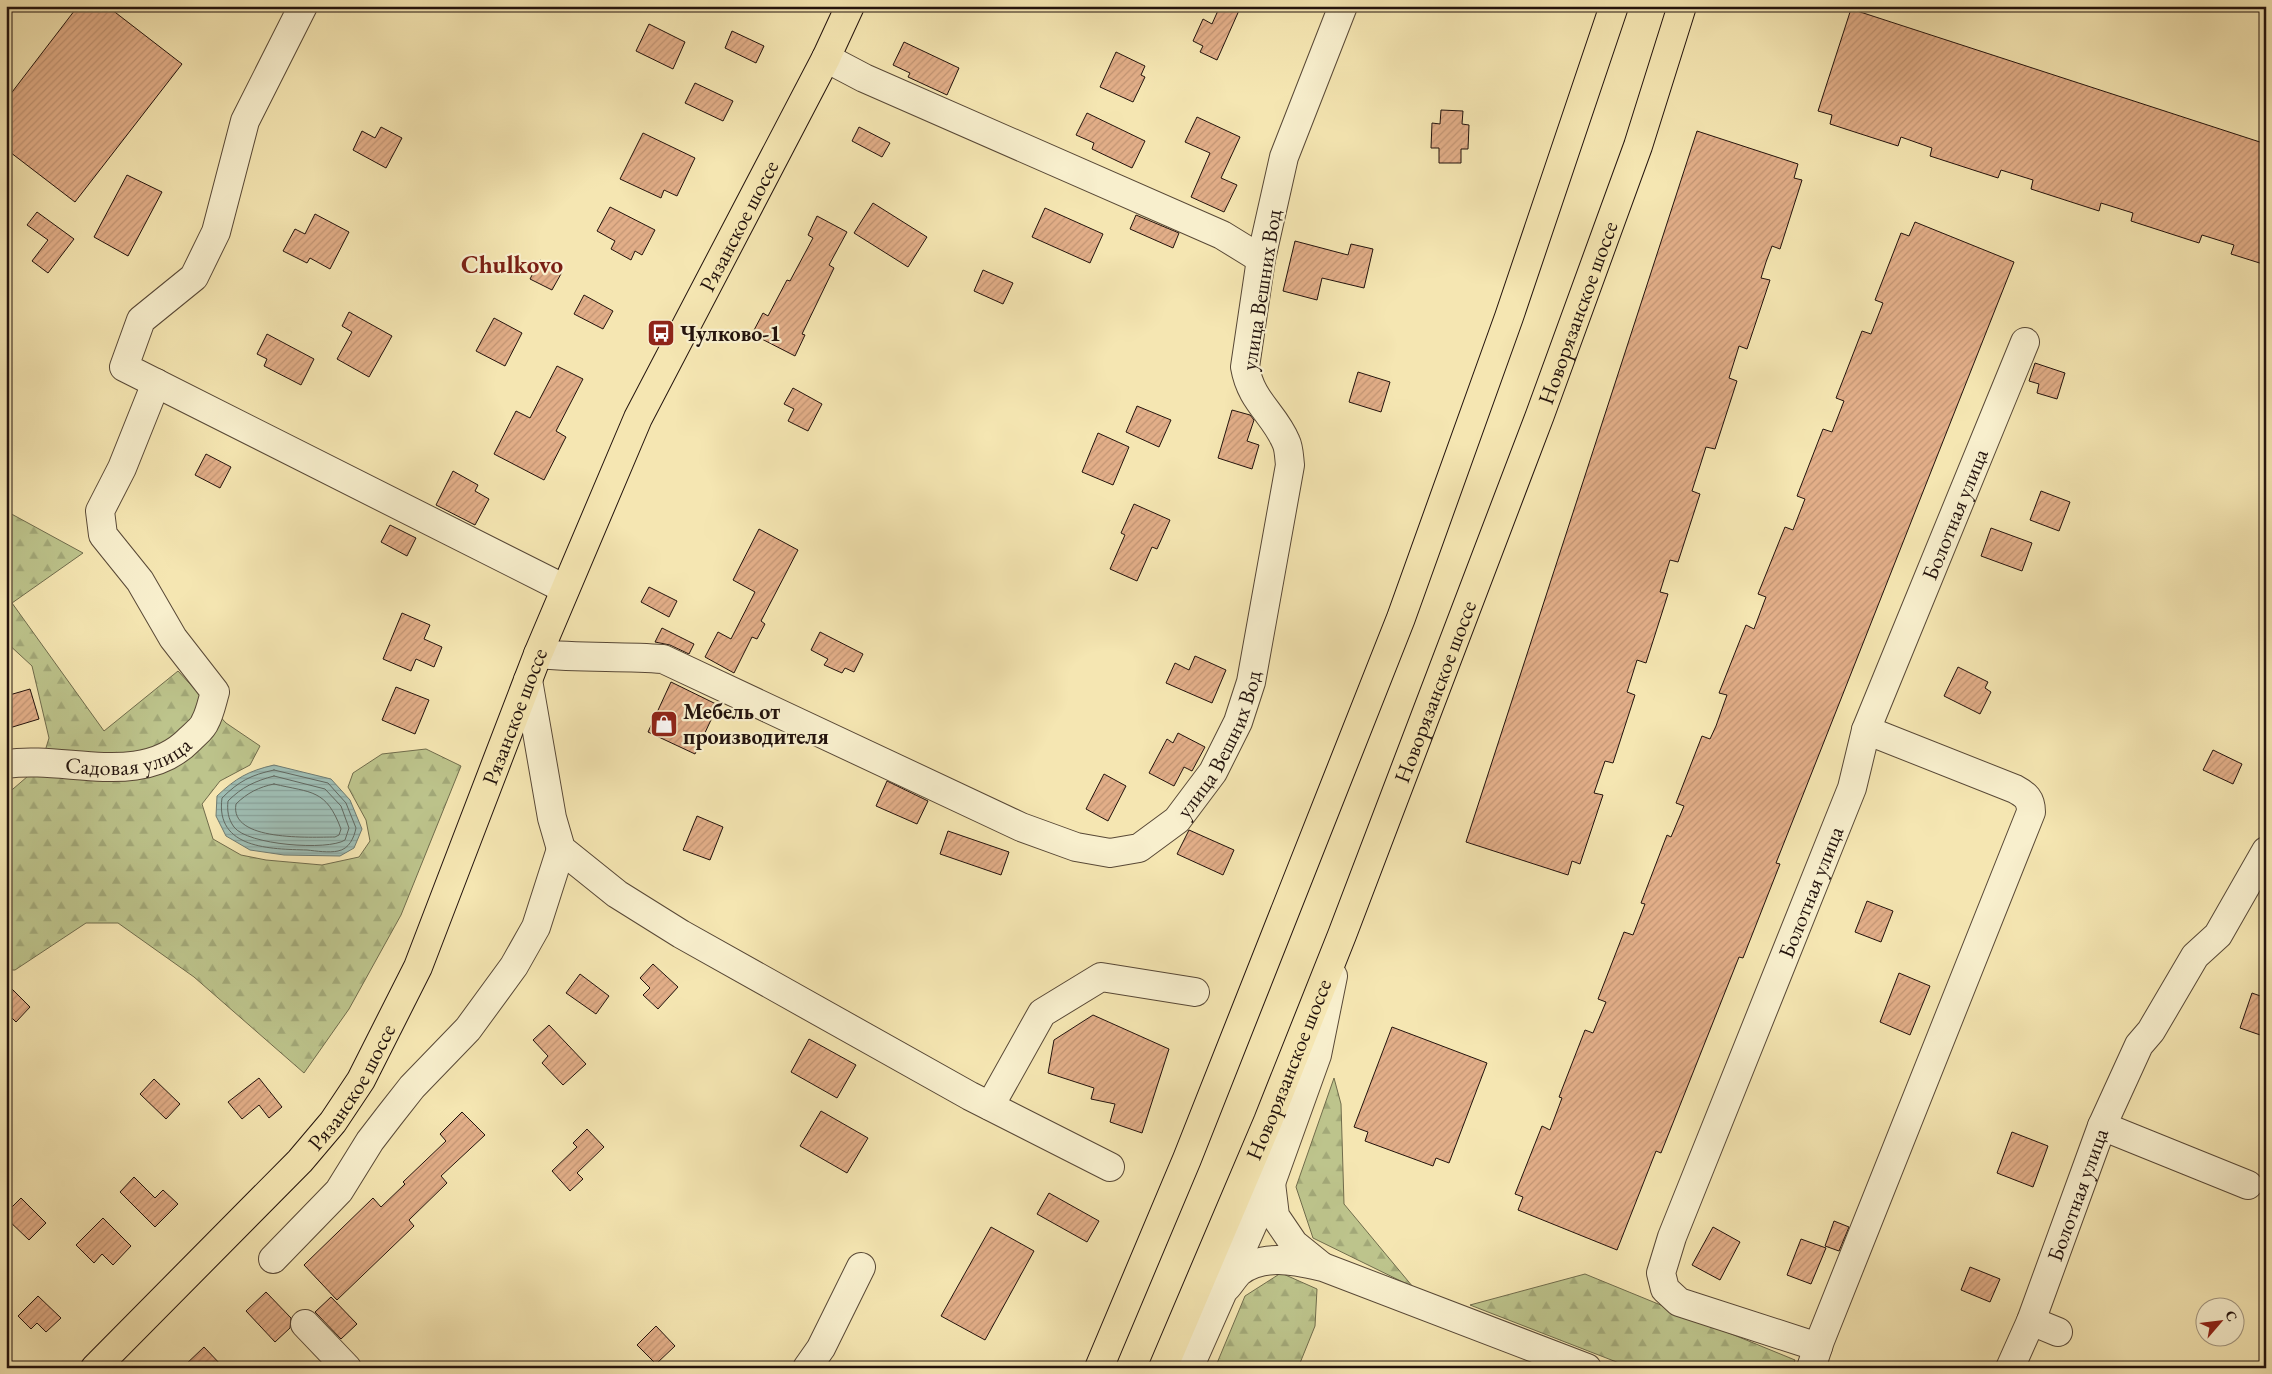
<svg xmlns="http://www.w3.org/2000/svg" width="2272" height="1374" font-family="'EB Garamond',serif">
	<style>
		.forest { fill: url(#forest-firs); stroke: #706c4c }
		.water { fill: url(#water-rules); stroke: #6d7a71 }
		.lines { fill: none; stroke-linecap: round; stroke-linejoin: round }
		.shore { stroke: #616860; stroke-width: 1 }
		.building { fill: url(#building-hatch); stroke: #23130d }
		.minor-casing { stroke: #584836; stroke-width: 30 }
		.major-casing { stroke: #23130d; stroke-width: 30 }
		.highway-casing { stroke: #23130d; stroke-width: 30 }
		.minor { stroke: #f8efcd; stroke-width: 28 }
		.major { stroke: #f5e6b2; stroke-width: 28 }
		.highway { stroke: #f5e6b2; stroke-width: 28 }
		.labels { text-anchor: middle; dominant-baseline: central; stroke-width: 4.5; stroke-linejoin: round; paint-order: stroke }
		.street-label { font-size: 22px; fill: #23130d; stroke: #f8efcd }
		.poi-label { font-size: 22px; font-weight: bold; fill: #23130d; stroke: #f8efcd; text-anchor: start }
		.quarter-label { font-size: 25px; font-weight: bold; fill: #7a1f14; stroke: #f8efcd }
	</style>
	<defs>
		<pattern id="forest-firs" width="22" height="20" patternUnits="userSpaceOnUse" patternTransform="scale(1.25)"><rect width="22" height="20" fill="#bdc48c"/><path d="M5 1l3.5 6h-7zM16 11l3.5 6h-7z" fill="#a2a878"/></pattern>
		<pattern id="water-rules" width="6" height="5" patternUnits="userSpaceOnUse" patternTransform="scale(1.25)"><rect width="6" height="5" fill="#9fbeb4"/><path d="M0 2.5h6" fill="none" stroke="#89a29a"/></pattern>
		<pattern id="building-hatch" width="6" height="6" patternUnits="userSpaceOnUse" patternTransform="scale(1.25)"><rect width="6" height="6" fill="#e2ae88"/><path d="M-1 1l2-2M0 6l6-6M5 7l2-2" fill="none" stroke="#c29574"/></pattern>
	</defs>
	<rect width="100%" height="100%" fill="#f5e6b2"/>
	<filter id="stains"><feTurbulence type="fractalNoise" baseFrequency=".004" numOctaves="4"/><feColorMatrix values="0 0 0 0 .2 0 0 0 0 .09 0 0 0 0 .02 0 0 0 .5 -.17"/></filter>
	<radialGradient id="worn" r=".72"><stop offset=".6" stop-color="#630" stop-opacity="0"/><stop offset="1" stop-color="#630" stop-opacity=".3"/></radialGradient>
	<path class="forest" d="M6,511L83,553L12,603L104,731L178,671L226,723L260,746L250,765L220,781L202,804L213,839L241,855L266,860L322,865L359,857L370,841L366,820L348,787L353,773L382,754L426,749L461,766L401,915L349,1009L304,1073L194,977L118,923H86L15,970H6V795L35,770L42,761L49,738L32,666L6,642Z
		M1334,1078L1341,1104L1344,1204L1413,1287L1313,1238L1296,1187Z
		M1281,1273L1317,1289L1315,1326L1298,1368H1215L1245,1296Z
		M1585,1274L1795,1360L1792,1368H1632L1470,1305Z"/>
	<path class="water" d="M274,765L331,779L350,800L362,829L354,848L340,856L284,855L250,850L226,836L216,816L217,796C236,778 248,771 274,765Z"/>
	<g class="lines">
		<path class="shore" d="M274,770L328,783L346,803L356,828C354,838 349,849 338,851C329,853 316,851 307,850C271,849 215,849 222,798C239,781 251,775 274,770Z
			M274,776L325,789L341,806L349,828L345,840C328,851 247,845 234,827C228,819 227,810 228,801C242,787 255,781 274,776Z
			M274,784C312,793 326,789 341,829L339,835L335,837C311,837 229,842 236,804C247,793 259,787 274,784Z"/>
	</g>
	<path class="building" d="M78,6H107L182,64L75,202L6,149V100Z
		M1220,6H1241L1217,60L1200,52L1203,46L1193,41L1203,19L1212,24Z
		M1851,9L2266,144V265L2231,254L2234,245L2202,235L2199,243L2131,221L2133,213L2101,203L2099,211L2031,189L2033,180L2001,170L1998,178L1930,156L1932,148L1901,137L1898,146L1830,124L1832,115L1818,111Z
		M649,24L685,42L673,69L636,51Z
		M732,31L764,46L756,63L725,48Z
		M904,42L959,68L947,95L908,77L910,73L893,65Z
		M1116,52L1145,66L1141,75L1145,77L1133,102L1100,87Z
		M695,83L733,101L723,121L685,103Z
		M1441,110L1463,111L1462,124L1469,125L1468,149H1461V163H1439V148H1431L1432,123L1440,124Z
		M1087,113L1145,141L1132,168L1092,149L1094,143L1076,135Z
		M1197,117L1240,137L1221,178L1237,185L1224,212L1191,197L1210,153L1185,142Z
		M381,127L402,138L386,168L353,150L362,131L375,138Z
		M859,127L890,143L882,157L852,141Z
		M1697,131L1798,164L1794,178L1802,180L1780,249L1772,246L1766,262L1761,278L1770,280L1747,349L1739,346L1729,378L1737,381L1715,449L1706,447L1692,491L1700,494L1678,562L1670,560L1660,592L1668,594L1646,663L1637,660L1627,692L1635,695L1613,763L1605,761L1594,793L1603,795L1580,864L1572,861L1568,875L1466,842Z
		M643,133L695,158L677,196L664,190L661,198L620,179Z
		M127,175L162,192L128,256L94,237Z
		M873,203L927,237L908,267L854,233Z
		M610,207L655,230L642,255L635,251L631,260L611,249L615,241L597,231Z
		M1045,208L1103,234L1090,263L1032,237Z
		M37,212L74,239L48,273L32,261L48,240L27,225Z
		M315,214L349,232L330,269L310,258L307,263L283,251L295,229L305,234Z
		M1136,215L1179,233L1173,248L1130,229Z
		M817,216L847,232L829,265L834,268L802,334L805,335L795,356L752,334L763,313L768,316L787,280L790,281L813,238L808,235Z
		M1915,222L2014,262L1776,863L1780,864L1743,958L1739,957L1661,1153L1656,1151L1617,1250L1518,1210L1523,1197L1515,1194L1542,1126L1550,1130L1562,1098L1559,1097L1585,1030L1593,1033L1606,1002L1598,999L1624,932L1633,935L1645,904L1641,903L1667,835L1671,837L1684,806L1676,803L1702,736L1710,739L1716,726L1727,695L1719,693L1746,625L1754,629L1766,597L1758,594L1785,527L1793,530L1805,499L1797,496L1823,429L1832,432L1844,401L1836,398L1862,331L1871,334L1883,303L1875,300L1901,233L1909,236Z
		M1295,241L1348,255L1351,244L1373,249L1364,288L1322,278L1317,300L1283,291Z
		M540,260L562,272L552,290L530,279Z
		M983,270L1013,283L1003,304L974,291Z
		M584,295L613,311L603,329L574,314Z
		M349,312L392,336L369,377L337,359L352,332L342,326Z
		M494,318L522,333L505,366L476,351Z
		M267,334L314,359L301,385L264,366L267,359L257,354Z
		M2035,363L2065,373L2057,399L2037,393L2039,384L2029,381Z
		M557,366L583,379L556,431L566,437L544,480L494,454L516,411L530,418Z
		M1358,372L1390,382L1381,412L1349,402Z
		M793,388L822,404L808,431L788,421L794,409L784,404Z
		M1137,406L1171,420L1159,447L1126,432Z
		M1232,410L1250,415L1254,420L1247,441L1259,445L1252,469L1218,458Z
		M1098,433L1129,447L1113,485L1082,472Z
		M206,454L231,467L220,488L195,475Z
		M453,471L478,485L475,491L489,499L475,525L436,505Z
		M2041,491L2070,502L2059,531L2030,520Z
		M1134,504L1170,520L1157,549L1152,547L1137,581L1110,569L1125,535L1121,533Z
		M390,525L416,538L407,556L381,542Z
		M1991,528L2032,543L2022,571L1981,556Z
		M759,529L798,550L761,621L765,624L757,639L752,637L734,673L705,657L718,632L731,639L755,592L733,580Z
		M649,587L677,601L669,617L641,602Z
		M402,613L430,625L424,639L442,647L434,667L416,659L411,671L383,659Z
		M662,628L694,644L689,654L670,645L655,642Z
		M820,632L863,654L854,672L845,668L842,673L824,665L828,659L811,650Z
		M1195,656L1226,670L1212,703L1166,683L1175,663L1189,670Z
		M1958,667L1988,682L1985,688L1991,692L1980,714L1944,696Z
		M671,682L718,705L695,754L648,732Z
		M396,687L429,700L415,734L382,720Z
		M30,689L39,719L6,729V696Z
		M1178,733L1205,747L1192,771L1184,767L1174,786L1149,773L1167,739L1173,743Z
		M2213,750L2242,764L2233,784L2203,770Z
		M1104,774L1126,786L1108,821L1086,809Z
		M887,781L928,801L917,824L876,806Z
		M697,816L723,827L710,860L683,850Z
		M1189,830L1234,850L1223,875L1177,854Z
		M948,831L1009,852L1001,875L940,854Z
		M1867,901L1893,911L1881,942L1855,932Z
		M653,964L678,987L658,1009L643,995L650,988L640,978Z
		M1899,973L1930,986L1910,1035L1880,1022Z
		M580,974L609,996L596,1014L566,993Z
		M6,983L30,1007L16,1022L6,1012Z
		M2252,993L2266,998V1037L2240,1028Z
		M1093,1015L1169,1049L1142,1133L1110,1122L1115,1104L1091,1099L1094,1088L1048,1073L1054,1040Z
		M549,1025L586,1064L563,1085L542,1063L548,1056L533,1040Z
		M1392,1027L1487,1063L1449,1163L1436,1158L1433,1166L1365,1141L1368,1132L1354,1127Z
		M809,1039L856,1065L837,1098L791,1072Z
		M259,1078L282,1107L269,1118L259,1105L242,1119L228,1102Z
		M154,1079L180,1104L166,1119L140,1094Z
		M821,1111L868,1138L847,1173L800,1146Z
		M462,1112L485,1135L441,1176L447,1183L409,1220L414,1226L337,1300L304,1265L373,1198L381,1207L405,1184L403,1182L446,1141L440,1134Z
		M587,1129L604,1147L577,1173L583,1179L570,1191L552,1171L577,1147L573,1143Z
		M2012,1132L2048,1146L2033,1187L1997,1173Z
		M134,1177L155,1198L163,1190L178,1204L155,1227L120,1192Z
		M1049,1193L1099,1221L1087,1242L1037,1214Z
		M21,1198L46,1223L29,1240L6,1218V1213Z
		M103,1218L131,1246L113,1265L102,1254L94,1263L76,1245Z
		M1834,1221L1849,1227L1839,1251L1825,1246Z
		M991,1227L1034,1251L985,1340L941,1316Z
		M1713,1227L1740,1242L1720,1280L1692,1265Z
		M1801,1239L1826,1248L1811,1284L1787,1275Z
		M1970,1267L2000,1279L1990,1302L1961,1290Z
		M266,1292L291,1318L290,1328L275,1342L246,1311Z
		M38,1296L61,1318L46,1332L37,1323L31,1329L18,1316Z
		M331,1297L357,1324L341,1339L315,1312Z
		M656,1326L675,1346L656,1364L637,1345Z
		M204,1347L224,1368H182Z"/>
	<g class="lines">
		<g class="minor-casing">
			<g id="minor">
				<path d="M303,6L245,121L216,232L194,277L141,320L124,367L565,589"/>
				<path d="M826,58L864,78L1222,235L1261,259"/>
				<path id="s1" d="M538,654C580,658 621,656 663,659L1021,827L1076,847L1110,853L1139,848L1177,820L1213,772L1238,722L1251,682L1290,465C1289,457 1289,448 1286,442C1274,413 1251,402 1245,367L1261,259L1284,157L1343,6"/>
				<path d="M528,680L552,818L561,849L617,894L681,934L970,1096L1110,1167"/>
				<path id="s2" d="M6,764C67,755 142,789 190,739C195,734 203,728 205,722C210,713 212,702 215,692L173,638L140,581L103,535L100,511L122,468L156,383"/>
				<path d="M990,1106L1042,1013L1101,977L1195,992"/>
				<path d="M2102,1126L2248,1185"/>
				<path d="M1271,1183L1275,1216L1294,1244L1320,1265"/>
				<path d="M273,1259L339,1191L370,1141L390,1115L412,1087L468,1029L514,966L536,927L561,849"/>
				<path d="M1227,1287C1231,1282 1235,1276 1239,1272C1263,1253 1296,1261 1323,1267L1587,1368"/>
				<path d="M2031,1321L2058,1332"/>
				<path d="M305,1324L347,1368"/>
				<path id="s3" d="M1818,1347L1679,1302L1665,1289L1661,1273L1672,1237L1852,788L1866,730L2025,342"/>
				<path d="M807,1368L821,1348L861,1267"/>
				<path d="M1189,1368L1271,1183L1317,1055L1333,976"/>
				<path d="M1811,1368L1820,1341L2031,812C2031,799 2026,795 2015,789L1866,730"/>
				<path id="s4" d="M2010,1368L2031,1321L2102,1126L2139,1045L2151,1031L2195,956L2218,935L2266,851"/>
			</g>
		</g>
		<g class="major-casing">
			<g id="major">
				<path id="s5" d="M95,1368L300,1161L333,1122L361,1080L418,967L538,654L638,418L826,58L850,6"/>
			</g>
		</g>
		<g class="highway-casing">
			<g id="highway">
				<path d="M1099,1368L1187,1159L1401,618L1509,317L1614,6"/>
				<path id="s6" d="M1163,1368L1268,1121L1342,935L1540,415L1638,146L1682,6"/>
			</g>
		</g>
		<use href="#minor" class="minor"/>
		<use href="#major" class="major"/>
		<use href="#highway" class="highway"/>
	</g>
	<defs>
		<g id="bus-square" transform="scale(1.4375)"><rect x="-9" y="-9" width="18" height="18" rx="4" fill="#8f2418" stroke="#f8efcd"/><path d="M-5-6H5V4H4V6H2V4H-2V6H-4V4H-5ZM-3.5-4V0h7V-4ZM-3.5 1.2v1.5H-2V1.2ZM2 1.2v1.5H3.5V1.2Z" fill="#fff"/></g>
		<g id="shop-square" transform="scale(1.4375)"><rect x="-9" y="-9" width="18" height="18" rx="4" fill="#8f2418" stroke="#f8efcd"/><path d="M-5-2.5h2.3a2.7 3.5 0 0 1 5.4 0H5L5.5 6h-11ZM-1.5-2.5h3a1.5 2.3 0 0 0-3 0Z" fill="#fff"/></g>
	</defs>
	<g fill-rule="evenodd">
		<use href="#bus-square" x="661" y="333"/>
		<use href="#shop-square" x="664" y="724"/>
	</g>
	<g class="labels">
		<g class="street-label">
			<text stroke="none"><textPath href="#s5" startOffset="1328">Рязанское шоссе</textPath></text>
			<text transform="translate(1261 290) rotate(-81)">улица Вешних Вод</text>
			<text stroke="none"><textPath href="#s6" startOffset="1134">Новорязанское шоссе</textPath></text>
			<text stroke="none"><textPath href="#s3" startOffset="996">Болотная улица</textPath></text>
			<text stroke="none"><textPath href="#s6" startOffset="729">Новорязанское шоссе</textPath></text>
			<text stroke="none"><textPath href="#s5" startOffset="788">Рязанское шоссе</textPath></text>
			<text stroke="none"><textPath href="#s1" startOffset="778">улица Вешних Вод</textPath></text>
			<text stroke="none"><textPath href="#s2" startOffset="124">Садовая улица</textPath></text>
			<text stroke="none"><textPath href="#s3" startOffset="591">Болотная улица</textPath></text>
			<text stroke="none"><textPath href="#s6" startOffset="324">Новорязанское шоссе</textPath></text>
			<text stroke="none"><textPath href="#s5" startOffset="382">Рязанское шоссе</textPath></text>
			<text stroke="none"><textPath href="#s4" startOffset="186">Болотная улица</textPath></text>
		</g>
		<g class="poi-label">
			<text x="680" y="333">Чулково-1</text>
			<text x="683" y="711">Мебель от<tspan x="683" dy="25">производителя</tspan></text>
		</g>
		<g class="quarter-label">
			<text x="512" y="264">Chulkovo</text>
		</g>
	</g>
	<rect width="2272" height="1374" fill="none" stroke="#f5e6b2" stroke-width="25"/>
	<rect x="8" y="8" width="2257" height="1359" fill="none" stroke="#23130d" stroke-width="2.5"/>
	<rect x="12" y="12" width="2247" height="1349" fill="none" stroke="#23130d"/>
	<g transform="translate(2220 1322) rotate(62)"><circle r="24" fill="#f8efcd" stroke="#a39780"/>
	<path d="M0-4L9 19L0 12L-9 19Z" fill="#8f2418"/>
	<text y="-8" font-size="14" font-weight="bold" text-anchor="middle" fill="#23130d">С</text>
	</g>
	<rect width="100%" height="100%" filter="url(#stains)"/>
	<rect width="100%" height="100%" fill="url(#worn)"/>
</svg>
